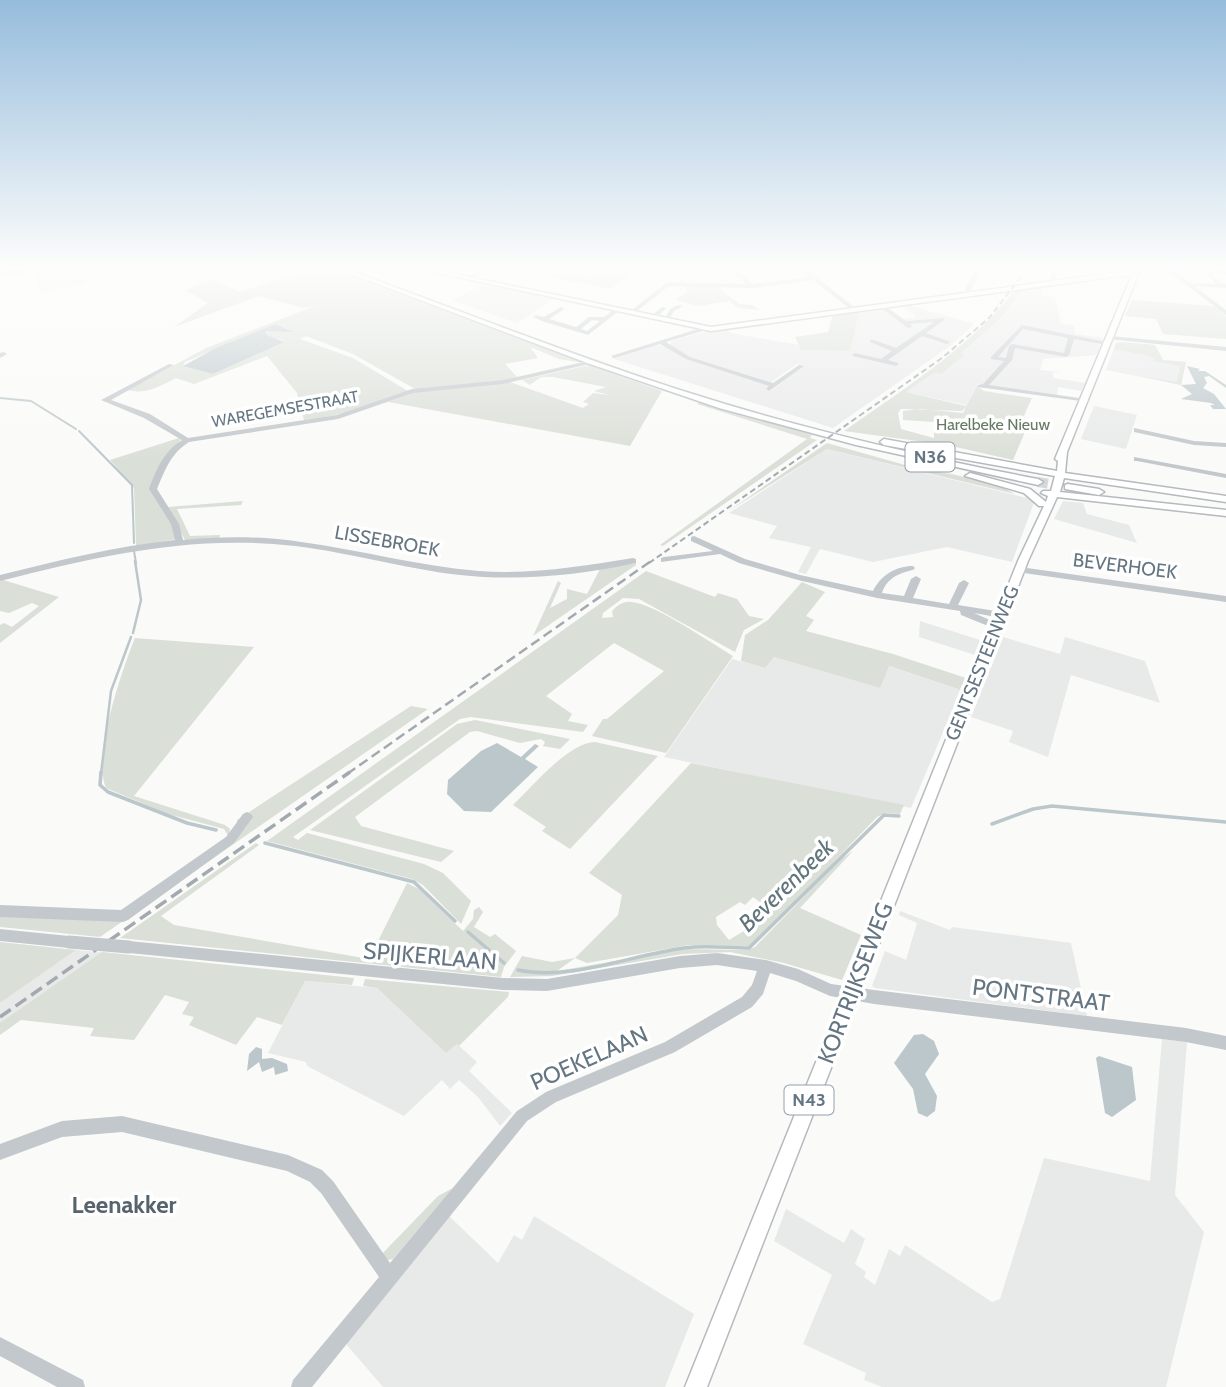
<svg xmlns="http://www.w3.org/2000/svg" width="1226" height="1387" font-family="Cabin,sans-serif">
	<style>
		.built { fill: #e8e9e9 }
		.green { fill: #dadfd7; fill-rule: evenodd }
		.water { fill: #bbc7cb }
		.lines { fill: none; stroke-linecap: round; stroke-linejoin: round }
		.stream-far2 { stroke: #bbc7cb; stroke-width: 2 }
		.stream-far1 { stroke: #bbc7cb; stroke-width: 2.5 }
		.stream { stroke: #bbc7cb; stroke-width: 3.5 }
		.major-tunnel { stroke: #d5d9db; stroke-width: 10; stroke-dasharray: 10 4.5; stroke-linecap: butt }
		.major-casing { stroke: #b5babe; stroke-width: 3 }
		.minor { fill: #c3c8cc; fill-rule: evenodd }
		.major { fill: #fff; fill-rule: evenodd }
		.rail-far2 { stroke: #a2aab0; stroke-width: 2; stroke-dasharray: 6 3.5; stroke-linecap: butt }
		.rail-far1 { stroke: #a2aab0; stroke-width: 2.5; stroke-dasharray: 10 5; stroke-linecap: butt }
		.rail { stroke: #a2aab0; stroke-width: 3.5; stroke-dasharray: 13 6; stroke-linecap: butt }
		.minor-bridge { stroke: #c3c8cc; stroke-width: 13 }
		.labels { text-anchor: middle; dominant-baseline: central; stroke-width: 7; stroke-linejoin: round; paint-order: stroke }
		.far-street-label { font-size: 16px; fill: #657683; stroke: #fff }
		.far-park-label { font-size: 16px; fill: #687a64; stroke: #fff }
		.shield { fill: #fff; stroke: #939fa8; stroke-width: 2 }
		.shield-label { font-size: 18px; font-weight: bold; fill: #657683 }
		.street-label { font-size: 19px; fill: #657683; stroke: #fff }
		.near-street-label { font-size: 23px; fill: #657683; stroke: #fff }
		.near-water-label { font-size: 24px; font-style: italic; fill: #60757c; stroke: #fff }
		.near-neighbourhood-label { font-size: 24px; font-weight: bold; fill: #57646e; stroke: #fff }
	</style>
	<rect width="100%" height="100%" fill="#fafaf8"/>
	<path class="built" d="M89,268L85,283L40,293L34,271Z
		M359,268H409L425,271L404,282Z
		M485,284L555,298L517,323L452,300Z
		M1042,287V295L1055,297L1061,324L1073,325L1076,334L1103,338L1096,355L1043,359L1040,370L1060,372L1052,373L1054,378L1085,383L1081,391L1058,387L1057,396L978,384L966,405L906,392L934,373L941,374L963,355L960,354L999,320L1025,290Z
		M909,305L974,324L950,346L833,428L611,358L655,345L665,346L687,359L770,386L765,390L770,391L803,366L797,364L771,382L690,357L670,345L672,341L707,331L727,329L731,333L799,345L801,350L849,351L859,312L888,308L903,319L917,317L902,306Z
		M1122,342L1155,345L1163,360L1186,362L1181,385L1106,370L1116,343Z
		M1094,406L1137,415L1126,449L1081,439Z
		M827,449L1035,500L1012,562L947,547L873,562L820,549L806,574L798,572L811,547L769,538L777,526L729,513Z
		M1063,501L1083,503L1087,514L1129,525L1137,543L1054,519Z
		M920,621L980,640L975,655L919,637Z
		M1003,637L1060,654L1065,637L1145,661L1160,703L1071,675L1048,757L1009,742L1013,731L971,717Z
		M774,657L880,688L888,666L961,690L911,808L664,757L732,659L765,668Z
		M900,911L950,930L952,927L1071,943L1087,1016L875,988L872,986L885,951L906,960L917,923L899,915Z
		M76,950L106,953L0,1027V1003Z
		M305,981L377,988L446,1053L457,1044L477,1062L469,1071L512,1113L500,1126L478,1097L459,1080L450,1089L442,1080L404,1116L307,1066L306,1062L268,1053Z
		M1162,1039L1187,1042L1175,1195L1204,1232L1166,1387H882L864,1380L866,1373L803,1344L832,1275L774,1241L786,1209L844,1243L851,1229L865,1239L855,1264L866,1272L864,1277L875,1285L889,1249L900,1256L905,1245L992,1302L1000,1299L1044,1158L1150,1181Z
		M449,1216L498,1263L514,1235L522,1240L534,1216L694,1314L665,1387H383L346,1344Z"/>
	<path class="green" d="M320,268H328L584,363L559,359L530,347L538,358L505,364L519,379L415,389L353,354L306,336L300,339L353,358L408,391C374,406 341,416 304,420L297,393L267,356L194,384L176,378C160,386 146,395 128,390L206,348L318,305L304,308L259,296L174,327L208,303L185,290L213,279L239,292ZM276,324L288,329H272L264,334L284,341L213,374L183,366L185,362Z
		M538,268H554L591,278L605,268L635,271L611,289L551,277L557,272Z
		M685,285L716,286L739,304L752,305L760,310L738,308L730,301L698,306L675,300L687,292Z
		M1015,290H1024L999,320L961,353L964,355L941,374L934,373L906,392L966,406L977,386L984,391L1032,398L1023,418L1030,420L1013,460L947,445L844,431C905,388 968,349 1015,290ZM966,407L963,413L920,409L903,411V420L934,422V438L901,429L898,413L901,409L962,411Z
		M1132,300L1214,306L1226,316V339L1163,334L1156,319L1125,316Z
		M859,312L850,351L801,350L795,337L828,332L833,315Z
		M1122,342L1155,345L1163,360L1186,362L1181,385L1145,377L1177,382L1180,366L1150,360L1156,359L1150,356L1114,349L1116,343Z
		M589,365L662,391L630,446L388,402L414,392L510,382L583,408L589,404L583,402L593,393L609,395L594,391L606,387L553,377H541L530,385L522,380Z
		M700,402L812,435L810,438L817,440L663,546L660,545L807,439L697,404Z
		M182,437L152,487L173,524L177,539L136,546L134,488L110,460Z
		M827,443L912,467L955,475L889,458L1023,492L1004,488L1015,494L827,449L727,512Z
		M243,501L241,505L177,509L190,536L220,535L219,540H185L168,507Z
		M636,563V565L533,636L558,581L561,583L550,608L567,599V589L587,594L600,569Z
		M646,571L715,597L718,593L737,599L749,616L764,619L744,630L735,652L639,599L623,598L603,613L602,618L613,617L612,611C617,606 623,601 631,602C654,603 711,643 733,656L666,753L592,736L603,719H607L664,671L614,643L546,696L572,714L568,721L588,725L583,732L471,717L460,719L293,837L298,840L307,833L424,864L443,873L471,901L461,924L423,885L412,879L267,841Z
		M0,579L59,597L0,643V625L4,623L12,627L39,606L32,603L9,613L0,611Z
		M802,582L825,592L806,616L814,620L806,631L893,654L966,678L961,690L889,666L880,688L774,657L765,668L741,661L745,635L768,620Z
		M135,638L254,647L134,796L225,825L230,829L229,837L224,829L168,814L106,788C92,757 122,670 135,638Z
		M411,706L428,709L100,937L0,927V913L117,920L237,831V820Z
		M475,720L570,739L560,749L543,746L545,742L541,739L520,743L477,731L470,732L355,817L361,826L454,851L441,862L310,830L457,724Z
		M595,742L658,756L570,849L542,831L546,827L513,805C532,787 569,742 595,742Z
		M691,763L904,805L900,814L886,813L877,817L765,933L749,946L689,945L587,963L575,958L557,971L684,949L747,950L755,947L841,859L853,851L800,908L861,935L842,980L784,963L730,952L683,954L552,976L510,977L522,956L552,962L575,958L618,915L622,895L589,873ZM753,897L761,903L759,904L769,916L729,940L717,925L716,917L740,902L745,905Z
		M256,843L259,845L161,916L174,925L369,959L407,883L419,889L463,931L473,919L474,910L479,907L483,912L474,927L490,937L495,934L516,951L504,967L501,977L120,938Z
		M0,942L76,950L0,1003Z
		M102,952L354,978L352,985L305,981L282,1025L257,1017L236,1045L189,1025L194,1017L182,1014L189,1002L165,995L134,1040L90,1036L94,1028L21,1020L0,1035V1023Z
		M365,979L509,992L508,997L459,1046L457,1044L446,1053L377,988L363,986Z
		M453,1188L393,1259L387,1260L380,1256L438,1196Z"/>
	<path class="water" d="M276,324L293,332L267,331L265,334L284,342L213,374L183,366L216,348Z
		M1187,366L1200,369L1198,371H1205L1226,385V388L1209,376L1204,377L1207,383L1203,388L1214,394L1226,409H1213L1210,405H1215L1211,403L1181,399L1192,394L1181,385L1196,384Z
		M497,743L521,757L535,744L539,746L525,759L538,767L491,812L464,811L447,794L448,780L481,751Z
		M923,1034L934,1041L939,1054L925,1074L937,1096L935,1111L927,1117L918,1113L913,1089L894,1063L914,1035Z
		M256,1047L262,1049V1059L272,1058L287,1064L288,1071L275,1075L274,1067L262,1072L259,1062L247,1071L249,1054Z
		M1099,1056L1132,1067L1136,1100L1112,1117L1105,1113L1096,1058Z"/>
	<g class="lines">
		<path class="stream-far2" d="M0,398L31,401L76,429
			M79,431L132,485L134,543
			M134,551L136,563"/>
		<path class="stream-far1" d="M133,633L141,600L135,561
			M101,774L111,691L131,637"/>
		<path class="stream" d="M101,772L100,785L108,792L187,823L216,830
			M992,824L1033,809L1052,806L1226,822
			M265,843L414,882L455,921
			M468,932L504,963
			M518,970C571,981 631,955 684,948C705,945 727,948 749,948L884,815L899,816"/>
		<path class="major-tunnel" d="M1038,482L1068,487"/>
		<g class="major-casing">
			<path id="major" d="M335,268H343C456,309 568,354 683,391C799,428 918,456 1038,479L1043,482L1038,485L856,445L719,408L590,364Z
				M415,268H426L711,327L1120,272L1132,273L1135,268H1139L1138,275L1067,452L1065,473L1226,496V502L1064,478L1060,492L1226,510V516L1057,497L1028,561L707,1387H685L1018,561L1044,506H1039L1024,493L965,476L970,473L1030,489L1046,502L1048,496L1041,493L1043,491H1051L1055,476L884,445L880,442L884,439L1057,471L1058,461L1055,459L1131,277L1120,276L711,331Z
				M1068,484L1099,489L1104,492L1099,495L1065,489V485Z"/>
		</g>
		<path class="minor" d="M45,268H65L62,270L0,275V271Z
			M484,268H491L470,280L465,279Z
			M652,268H658L652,272L649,270Z
			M743,268H750L740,273L753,284L809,277L798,268L806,269L834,268L831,270L810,272L859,311L854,312L813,280L752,288L669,286L633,314L628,313L668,282L746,284L733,273Z
			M977,268H983L971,289L974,295L969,296L965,289Z
			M1051,268H1057V279L1061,283L1060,284H1056L1051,280Z
			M1164,268H1170L1190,283L1216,284L1201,268L1226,270V274L1212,273L1222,284H1226V288L1194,286L1226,310V315Z
			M678,305L683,306L674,311L668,322H664L663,321L670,309Z
			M881,306H885L906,321L944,318V320L926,333L950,342L947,344L922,336L888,360L898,363V365L896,366L853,356L852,355L855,353L881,359L892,351L870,342V340H874L896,348L934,322L910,324L913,327L908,328L881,308Z
			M561,307L564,309L563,310L549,319L576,327L589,317H604L615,309L620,310L588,335L542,321L533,317L536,315L544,317ZM592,320L600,321L587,331L581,329Z
			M662,307L667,308L654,319H650V317Z
			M1022,325L1111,343L1108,345L1074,339L1069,355L1066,357L1015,348L1012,360L989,385L1086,399L1090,401L1088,402L978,387V385L983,384L1004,361L991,359V357ZM1023,329L1068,338L1064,353L1012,344L1009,346L1006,358L998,357Z
			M704,327L706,328V330L666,342L690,357L773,383L799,365L804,366L769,391L766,389L769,386L686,359L660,344L614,358L611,356Z
			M1110,336L1226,347V351L1108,339V337Z
			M0,353L4,352L7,354L0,358Z
			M592,360L594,361V363L503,384L413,393L338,419L189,442C171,453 165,470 157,489L179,524L183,540C222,536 262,536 301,542C360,550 419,566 479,571C531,575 582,566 633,558L636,559V563C576,576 513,582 451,574C391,566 333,548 273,544C180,537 89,558 0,581V575C57,561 116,546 175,540L171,524L149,489C156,470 164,451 182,440L144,418L101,400L169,364L174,365L111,400L150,414L188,438L337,415L412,389L503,380Z
			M1134,428L1194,441L1226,443V447L1194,445L1134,432Z
			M1134,457L1226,474V478L1137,461H1134Z
			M694,536L745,559L800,575L873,591C881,575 896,566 913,566L915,568L913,570C899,573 887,578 882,593L904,596L911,579L916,576L921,579L913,598L949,604L959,583L964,580L969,583L958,605L1002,612L1007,615L1002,618L974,613L1001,625L1003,627L1001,629L998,630L961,615L960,611L877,598L798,580L739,563L720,554L661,562V558L664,557L713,551L691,541V537Z
			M1020,567L1226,596V602L1017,572L1015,570Z
			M247,812L251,814L253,817L234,843L128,920L123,922L0,917V905L121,910L226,837L243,814Z
			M0,929L69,936L74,938L76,942L74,946L69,948L0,941Z
			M129,941L503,978L547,979L680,956L717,953L766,960L798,969L831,984L874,990L1186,1028L1226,1036V1050L1186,1042L874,1004L830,996L796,981L770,973L763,994L752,1007L675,1052L556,1102L527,1121L312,1387H291L293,1380L379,1277L321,1193L310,1182L287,1171L122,1132L62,1137L0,1160V1144L62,1121L122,1116L288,1155L322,1170L333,1181L390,1263L517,1111L546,1092L665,1042L742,997L752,985L757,971L717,965L680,968L547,991L503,990L129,953L124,951L122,947L124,943Z
			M0,1337L83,1380L85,1387H57L0,1356Z"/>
		<use href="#major" class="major"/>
		<path class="rail-far2" d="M649,563L942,358L989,318L1028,268"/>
		<path class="rail-far1" d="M347,774L651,561"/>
		<path class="rail" d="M0,1017L350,772"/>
		<path class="minor-bridge" d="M69,942L129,947"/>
	</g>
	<linearGradient id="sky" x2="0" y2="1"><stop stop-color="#96bcdc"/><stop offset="0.58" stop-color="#fdfdfc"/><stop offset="1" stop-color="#fdfdfc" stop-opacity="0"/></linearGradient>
	<rect width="1226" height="462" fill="url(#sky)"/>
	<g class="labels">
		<g class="far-street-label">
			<text transform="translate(285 409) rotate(-10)">WAREGEMSESTRAAT</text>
		</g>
		<g class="far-park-label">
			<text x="993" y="424">Harelbeke Nieuw</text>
		</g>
		<g class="shield">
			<rect x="905.5" y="442.5" width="49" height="29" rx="5"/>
			<rect x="784.5" y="1085.5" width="49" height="29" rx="5"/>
		</g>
		<g class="shield-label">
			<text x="930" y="457">N36</text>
			<text x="809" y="1100">N43</text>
		</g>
		<g class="street-label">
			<text transform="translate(387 541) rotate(10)">LISSEBROEK</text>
			<text transform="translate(1125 566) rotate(7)">BEVERHOEK</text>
			<text transform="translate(982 663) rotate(-68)">GENTSESTEENWEG</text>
		</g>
		<g class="near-street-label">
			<text transform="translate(430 956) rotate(5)">SPIJKERLAAN</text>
			<text transform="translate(855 983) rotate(-69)">KORTRIJKSEWEG</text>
			<text transform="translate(1041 995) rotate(7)">PONTSTRAAT</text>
			<text transform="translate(589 1058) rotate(-24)">POEKELAAN</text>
		</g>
		<g class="near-water-label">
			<text transform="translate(786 885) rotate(-44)">Beverenbeek</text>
		</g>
		<g class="near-neighbourhood-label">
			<text x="124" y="1204">Leenakker</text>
		</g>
	</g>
</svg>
